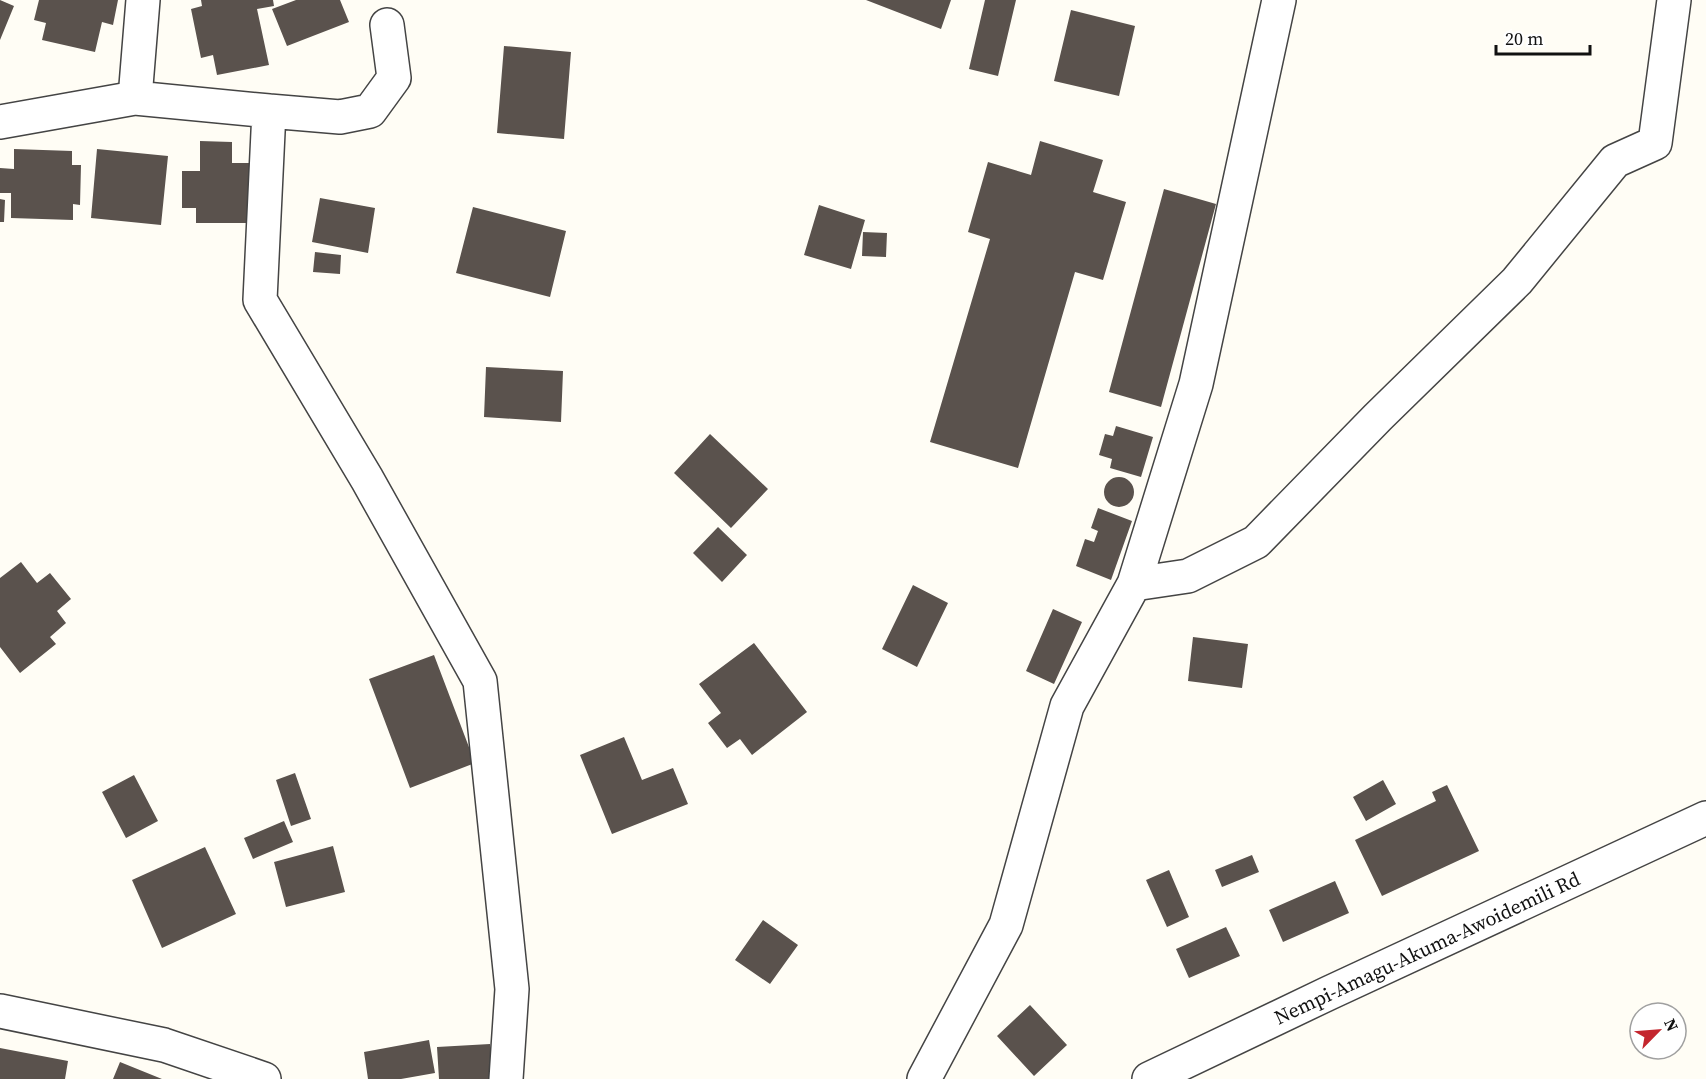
<svg xmlns="http://www.w3.org/2000/svg" width="1706" height="1079" font-family="'Source Serif 4',serif">
	<style>
		.building { fill: #5a524d }
		.lines { fill: none; stroke-linecap: round; stroke-linejoin: round }
		.minor-casing { stroke: #444; stroke-width: 36 }
		.minor { stroke: #fff; stroke-width: 33 }
		.labels { text-anchor: middle; dominant-baseline: central; stroke-width: 6; stroke-linejoin: round; paint-order: stroke }
		.street-label { font-size: 20px; fill: #111; stroke: #fff }
	</style>
	<rect width="100%" height="100%" fill="#fffdf5"/>
	<path class="building" d="M0,0L14,6L0,40Z
		M39,0H118L113,25L102,22L95,52L42,40L46,23L34,20Z
		M201,0H273L274,6L257,9L269,65L217,75L213,55L201,58L191,9L202,6Z
		M296,0H340L349,22L287,46L272,9Z
		M866,0H951L941,29Z
		M985,0H1016L998,76L969,69Z
		M1071,10L1135,26L1119,96L1054,81Z
		M504,46L571,52L564,139L497,133Z
		M200,141L232,142V163H257V223H196V208H182V171H200Z
		M1040,141L1103,160L1093,192L1126,202L1103,280L1075,272L1018,468L930,442L990,239L968,232L988,162L1031,175Z
		M14,149L72,151V165H81L80,205L73,204V220L11,218V193H0V168L14,169Z
		M97,149L168,156L161,225L91,218Z
		M1164,189L1216,204L1161,407L1109,392Z
		M320,198L375,208L368,253L312,242Z
		M0,199L5,200L4,222H0Z
		M819,205L865,220L851,269L804,255Z
		M473,207L566,231L550,297L456,273Z
		M863,232L887,233L886,257L862,256Z
		M315,252L341,255L340,274L313,272Z
		M486,367L563,371L561,422L484,417Z
		M1116,426L1153,437L1141,477L1110,468L1112,459L1099,455L1105,434L1113,436Z
		M710,434L768,489L731,528L674,473Z
		M1104 492a15 15 0 1 1 30 0a15 15 0 1 1-30 0Z
		M1098,508L1132,521L1111,580L1076,566L1085,539L1094,542L1098,531L1091,528Z
		M718,527L747,555L722,582L693,553Z
		M21,562L37,583L50,573L71,599L57,611L66,623L50,637L56,644L20,673L0,647V578Z
		M913,585L948,603L917,667L882,649Z
		M1053,609L1082,622L1054,684L1026,671Z
		M1193,637L1248,644L1242,688L1188,681Z
		M754,643L807,712L752,755L740,739L727,748L708,723L721,713L699,684Z
		M434,655L475,763L410,788L369,679Z
		M624,737L642,780L673,768L688,804L612,834L580,755Z
		M295,773L311,819L291,826L276,780Z
		M134,775L158,821L126,838L102,792Z
		M1383,780L1396,804L1366,821L1353,797Z
		M1447,785L1479,851L1382,896L1355,840L1436,801L1432,792Z
		M284,821L293,842L253,859L244,838Z
		M333,846L345,892L286,907L274,862Z
		M205,847L236,914L162,948L132,880Z
		M1252,855L1259,872L1222,887L1215,870Z
		M1169,870L1189,917L1167,927L1146,880Z
		M1335,881L1349,913L1283,942L1269,910Z
		M763,920L798,945L770,984L735,960Z
		M1226,927L1240,956L1189,978L1176,949Z
		M1030,1005L1067,1045L1034,1076L997,1036Z
		M429,1040L435,1073L401,1079H368L364,1052Z
		M490,1044L492,1079H439L437,1047Z
		M0,1048L68,1061L65,1079H0Z
		M120,1062L162,1079H113Z"/>
	<g class="lines">
		<g class="minor-casing">
			<path id="minor" d="M135,98L143,0
				M269,111L340,117L370,111L394,78L387,25
				M0,122L135,98L269,111L260,300L367,479L480,681L512,989L506,1079
				M1134,584L1188,576L1256,542L1378,417L1517,281L1615,161L1655,143L1674,0
				M0,1011L164,1045L264,1079
				M924,1079L1006,925L1067,706L1134,584L1196,384L1279,0
				M1149,1079L1329,993L1706,818"/>
		</g>
		<use href="#minor" class="minor"/>
	</g>
	<g class="labels">
		<g class="street-label">
			<text transform="translate(1427 948) rotate(-25)">Nempi-Amagu-Akuma-Awoidemili Rd</text>
		</g>
	</g>
	<g transform="translate(1658 1031) rotate(65)"><circle r="28" fill="#ffffff" stroke="#a0a0a0" stroke-width="1.5"/>
	<path d="M0-4.5L10 22L0 15L-10 22Z" fill="#c4262e"/>
	<text y="-9" font-size="16" font-weight="bold" text-anchor="middle" fill="#111111">N</text>
	</g>
	<path d="M1496 45v9h94v-9" fill="none" stroke="#111111" stroke-width="3"/>
	<text x="1505" y="45" font-size="18" fill="#111111" stroke="#ffffff" stroke-width="4.5" paint-order="stroke">20 m</text>
</svg>
